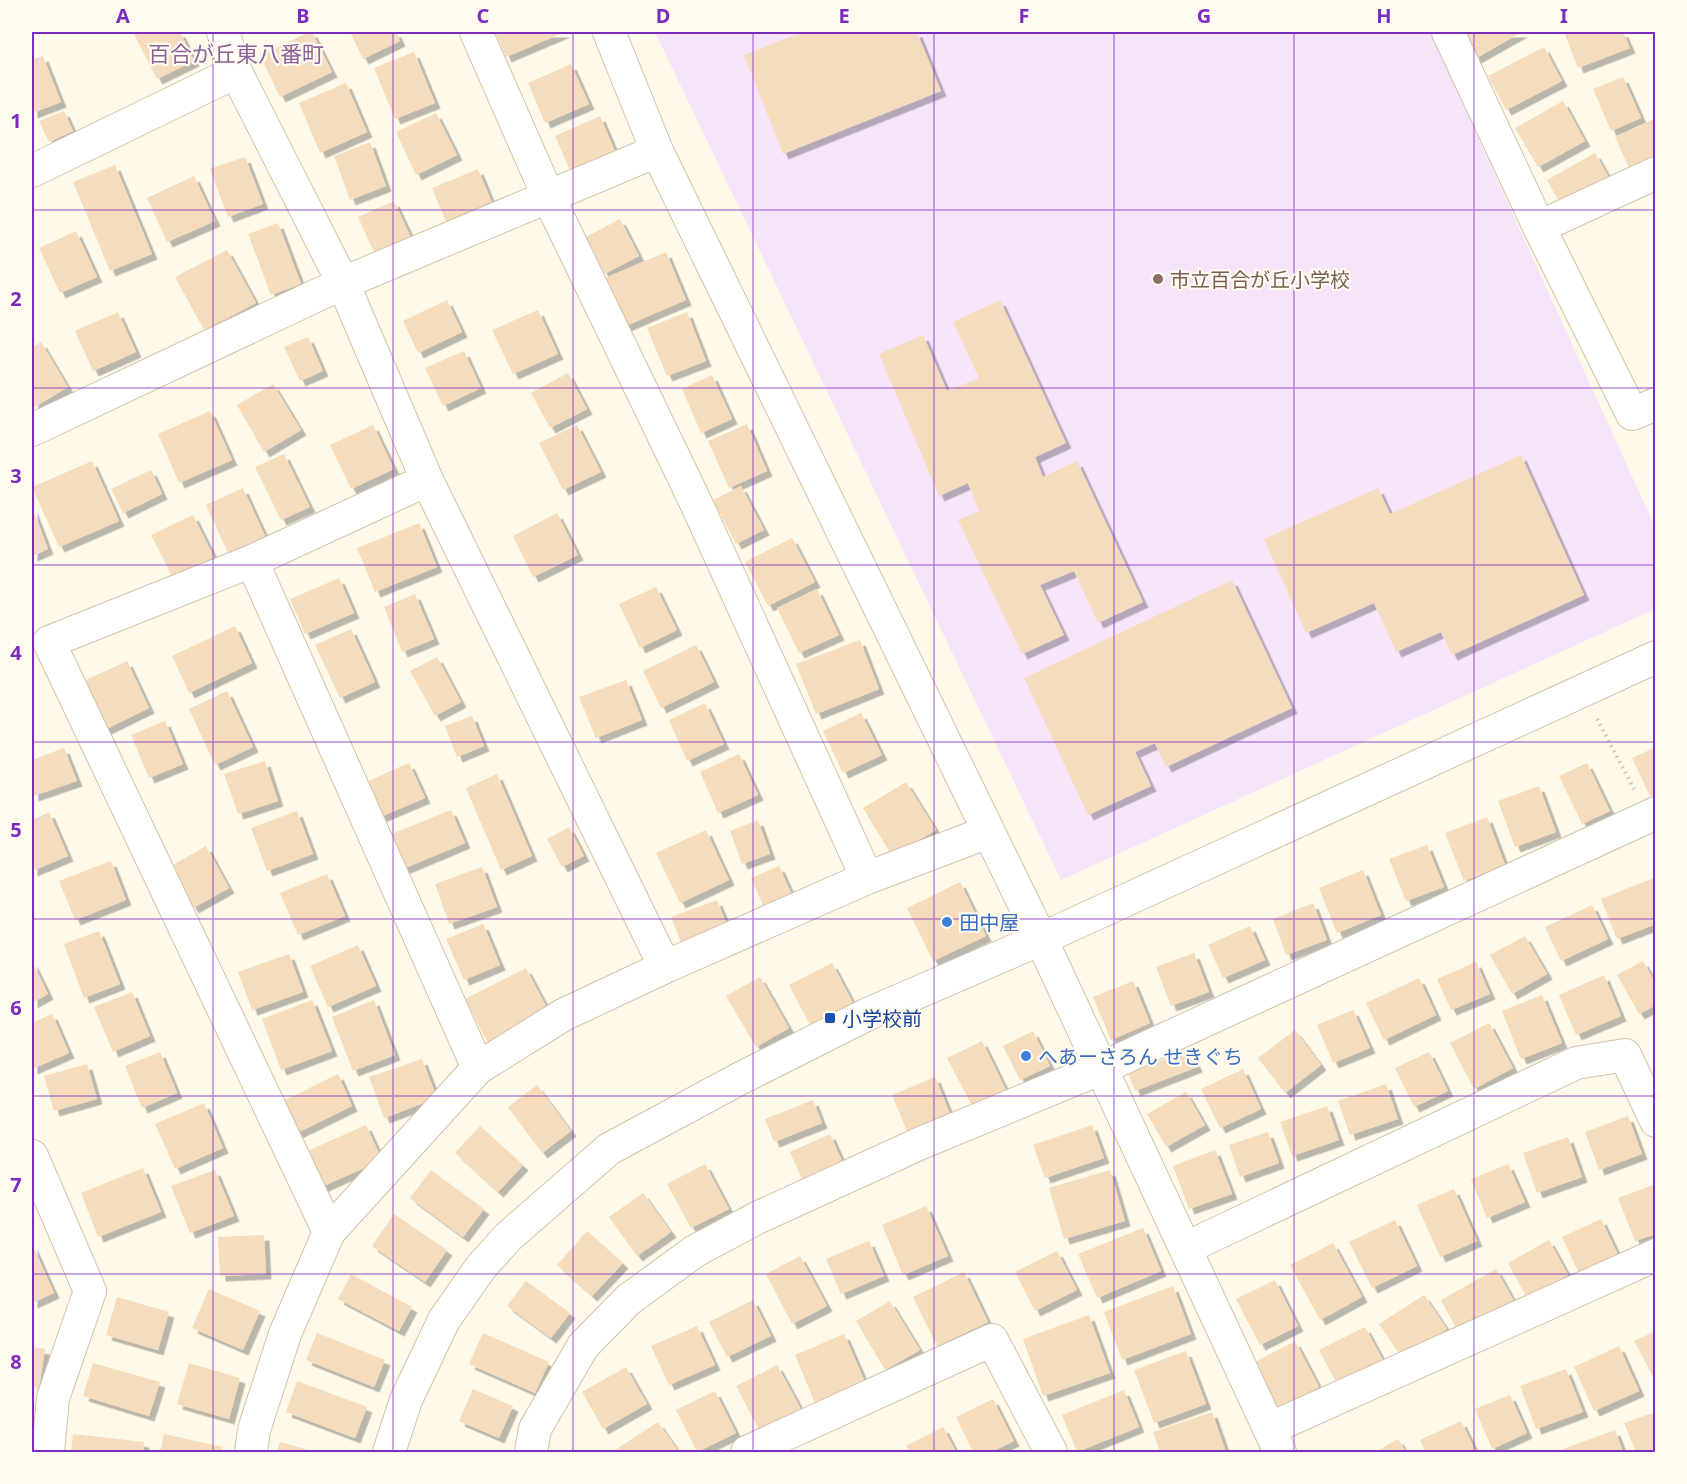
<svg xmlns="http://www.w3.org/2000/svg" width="1687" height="1484" font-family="'Noto Sans','Noto Sans JP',sans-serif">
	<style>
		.education { fill: #f6e4fb }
		.building { fill: #f5dcbd; filter: url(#shadow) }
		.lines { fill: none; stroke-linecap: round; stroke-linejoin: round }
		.minor-casing { stroke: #d2c2ac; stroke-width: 34 }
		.path { stroke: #dbc0a0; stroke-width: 4; stroke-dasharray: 1.5 4.5; stroke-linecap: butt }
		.minor { stroke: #fff; stroke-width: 32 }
		.grid { fill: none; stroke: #7b2cbf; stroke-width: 1.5; stroke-opacity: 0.55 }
		.education-dot { fill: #8d6e63; stroke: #fffbf0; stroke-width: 2 }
		.shop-dot { fill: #3f7fe0; stroke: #fffbf0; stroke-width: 2 }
		.transit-dot { fill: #1a4fb4; stroke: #fffbf0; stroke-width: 2 }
		.labels { text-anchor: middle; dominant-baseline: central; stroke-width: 4.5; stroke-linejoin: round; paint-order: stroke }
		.education-label { font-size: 20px; fill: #785e54; stroke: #fffbf0; text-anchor: start }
		.shop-label { font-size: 20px; fill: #366cbe; stroke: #fffbf0; text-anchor: start }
		.transit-label { font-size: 20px; fill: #164399; stroke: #fffbf0; text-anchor: start }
		.quarter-label { font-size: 22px; fill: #8c6197; stroke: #fffbf0 }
		.neatline { fill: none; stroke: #7b2cbf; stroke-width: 2 }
		.grid-label { font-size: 20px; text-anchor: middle; font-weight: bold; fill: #7b2cbf }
	</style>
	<defs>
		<filter id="shadow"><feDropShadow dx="5.5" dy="5.5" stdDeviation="0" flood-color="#0004"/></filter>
	</defs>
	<rect width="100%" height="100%" fill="#fef9e8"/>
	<path class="education" d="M655,32H1430L1655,527V609L1061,880Z"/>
	<path class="building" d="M133,32H180L194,61L157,79Z
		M309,32H312L332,72L280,97L260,56Z
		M350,32H396L400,41L363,59Z
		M495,32H565L506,57Z
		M802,32H917L941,91L783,154L744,55Z
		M1461,32H1522L1476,58Z
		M1564,32H1623L1630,48L1578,68Z
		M1544,47L1562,81L1506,110L1488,76Z
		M414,52L435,103L395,119L374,68Z
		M43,56L61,102L32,113V60Z
		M571,64L589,104L545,123L528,83Z
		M1623,77L1641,118L1611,131L1593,89Z
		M346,83L367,132L320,153L299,103Z
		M1563,101L1585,141L1538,167L1515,128Z
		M64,111L73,131L49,142L39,121Z
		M436,113L457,155L416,175L396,132Z
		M600,116L617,156L572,175L555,136Z
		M1656,118V160L1631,172L1615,137Z
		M370,142L386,186L350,200L334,156Z
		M1595,153L1612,183L1563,209L1547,180Z
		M245,157L263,204L228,217L210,169Z
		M115,165L152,254L110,271L73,182Z
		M478,169L495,210L449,229L432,188Z
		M194,176L215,221L167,242L147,198Z
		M394,201L414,244L378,261L358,217Z
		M620,219L639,256L604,274L586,237Z
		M278,223L301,284L271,295L248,234Z
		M76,231L97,277L60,293L39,248Z
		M227,250L256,303L204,330L175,277Z
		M666,252L686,300L623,327L603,279Z
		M447,300L462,332L418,353L403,321Z
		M1000,300L1066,443L1035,457L1043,477L1077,461L1143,602L1098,623L1074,571L1040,585L1064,635L1022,654L958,520L979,511L968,483L939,496L879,354L923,335L947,391L979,378L953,322Z
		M538,310L558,354L513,374L492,330Z
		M118,312L136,352L93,371L75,331Z
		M687,312L706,361L667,376L647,328Z
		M308,337L323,371L300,381L284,347Z
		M41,342L68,387L33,408L32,347Z
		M464,351L481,388L443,406L425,368Z
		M568,373L587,409L550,428L531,393Z
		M712,375L732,419L701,433L682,389Z
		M273,384L301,430L264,452L237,405Z
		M210,411L232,460L179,483L158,434Z
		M747,424L767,471L729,488L708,441Z
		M373,425L394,469L351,489L330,445Z
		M577,425L601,472L563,490L539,443Z
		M284,454L310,507L281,520L255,467Z
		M1521,455L1584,595L1452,655L1441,632L1396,652L1374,603L1306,633L1264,539L1378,488L1390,514Z
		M92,461L119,521L59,547L32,487Z
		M151,470L162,494L123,513L111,489Z
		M741,486L764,530L736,544L713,500Z
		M243,488L265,536L228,553L206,505Z
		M32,507L48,549L32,556Z
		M557,513L578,555L533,577L513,536Z
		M193,515L214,557L173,578L151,535Z
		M419,523L437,567L375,592L357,548Z
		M792,538L815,582L768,606L745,562Z
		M339,578L354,613L305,634L290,599Z
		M1232,580L1292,708L1166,767L1155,743L1135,752L1151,786L1088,815L1024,678Z
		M656,587L677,630L640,648L619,604Z
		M817,589L839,635L799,653L777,608Z
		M415,594L434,639L402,652L384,607Z
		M235,626L252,663L189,693L172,656Z
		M351,629L375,682L340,698L315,645Z
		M860,640L879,689L816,714L796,664Z
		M696,645L714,682L661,708L643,671Z
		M437,657L461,702L435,716L410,671Z
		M127,661L149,708L100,732L77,684Z
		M626,680L642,720L596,738L579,697Z
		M227,691L253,747L215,765L189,709Z
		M705,703L724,744L687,761L669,720Z
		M861,713L882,755L843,773L823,731Z
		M472,716L484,746L457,757L445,726Z
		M165,721L183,764L149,778L131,735Z
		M1656,747V793L1650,796L1632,758Z
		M64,748L77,781L33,796L32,760Z
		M739,754L758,795L718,813L700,772Z
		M265,761L278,801L238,814L224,774Z
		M409,763L425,798L380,817L364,783Z
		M1587,763L1610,811L1582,824L1559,776Z
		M497,774L532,856L501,870L466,788Z
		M906,782L936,830L892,856L863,808Z
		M1539,786L1556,832L1515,847L1498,801Z
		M451,810L465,843L403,869L389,835Z
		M297,811L313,854L267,871L251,828Z
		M49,812L68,856L32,871V820Z
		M1487,817L1505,865L1464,881L1445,833Z
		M758,820L770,854L742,864L730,831Z
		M569,827L584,856L562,867L547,839Z
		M706,830L729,880L680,903L656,853Z
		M1427,845L1444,887L1406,901L1389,859Z
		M206,846L229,888L193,908L171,866Z
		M111,861L126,900L75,920L59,881Z
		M779,866L795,902L767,914L751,878Z
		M482,867L497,907L449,924L435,884Z
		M1363,870L1381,915L1337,933L1319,888Z
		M327,874L345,916L298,935L280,893Z
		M1656,877V924L1617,939L1601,899Z
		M960,882L986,936L933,961L907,908Z
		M717,900L728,928L682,945L671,917Z
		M1313,903L1327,940L1286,955L1273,919Z
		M1592,905L1608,939L1561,961L1545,927Z
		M483,924L500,965L464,980L446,939Z
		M1250,926L1265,960L1223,978L1208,945Z
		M99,931L120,984L84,998L64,944Z
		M1525,936L1547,974L1512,994L1490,955Z
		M358,945L376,986L328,1007L310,966Z
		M1194,953L1209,992L1171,1006L1156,967Z
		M289,954L303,992L252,1010L238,972Z
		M32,961L48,994L32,1003Z
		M1643,961L1656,984V1005L1639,1014L1617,975Z
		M1476,962L1490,994L1451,1010L1437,979Z
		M832,963L853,1003L810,1025L789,985Z
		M526,968L549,1012L488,1043L465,999Z
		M1604,975L1621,1016L1576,1035L1559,995Z
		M760,977L789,1028L756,1047L726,996Z
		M1419,978L1436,1015L1384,1040L1366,1003Z
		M1133,981L1150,1023L1111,1040L1093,997Z
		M132,992L150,1036L113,1052L94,1007Z
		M1542,995L1562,1043L1521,1059L1502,1011Z
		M312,1000L332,1051L281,1070L262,1019Z
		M374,1000L395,1055L353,1071L332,1017Z
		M1353,1010L1370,1048L1333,1063L1317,1025Z
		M52,1014L69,1053L32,1069V1023Z
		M1489,1023L1513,1068L1474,1089L1450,1043Z
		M1295,1030L1321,1065L1285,1093L1258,1058Z
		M1033,1031L1050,1066L1020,1080L1003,1046Z
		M982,1041L1006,1090L972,1106L947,1058Z
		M1190,1050L1197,1067L1135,1091L1128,1073Z
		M160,1052L177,1093L142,1108L125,1066Z
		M1429,1052L1448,1091L1414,1107L1395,1068Z
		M422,1059L437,1098L384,1118L369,1077Z
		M87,1064L97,1099L54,1111L44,1076Z
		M1243,1069L1261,1109L1220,1128L1201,1089Z
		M338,1074L352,1106L295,1134L279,1103Z
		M935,1077L952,1119L909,1136L892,1095Z
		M1386,1084L1398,1119L1350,1135L1338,1101Z
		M537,1085L571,1131L542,1153L508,1107Z
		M1186,1092L1205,1125L1166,1147L1147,1114Z
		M813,1100L822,1123L774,1142L765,1119Z
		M204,1103L223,1148L175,1169L155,1124Z
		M1327,1106L1339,1140L1292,1156L1280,1122Z
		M1628,1116L1642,1154L1599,1170L1585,1132Z
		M366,1125L382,1160L319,1188L303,1153Z
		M1092,1125L1104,1158L1045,1178L1033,1145Z
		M480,1126L523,1165L498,1192L455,1153Z
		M1268,1132L1279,1163L1240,1177L1229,1145Z
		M830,1134L846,1170L806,1188L790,1152Z
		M1568,1137L1582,1177L1537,1193L1523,1153Z
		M1215,1150L1232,1194L1189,1209L1173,1166Z
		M705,1164L729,1209L691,1228L667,1184Z
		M1508,1164L1525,1202L1487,1218L1471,1179Z
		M143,1168L161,1212L98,1237L81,1193Z
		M215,1170L234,1216L190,1233L171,1186Z
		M431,1170L484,1209L463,1237L410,1198Z
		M1110,1170L1125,1221L1064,1239L1049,1188Z
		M1656,1184V1234L1635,1241L1618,1198Z
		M1454,1189L1477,1241L1440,1257L1417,1205Z
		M643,1193L671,1232L637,1256L609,1217Z
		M926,1206L948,1256L903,1275L882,1225Z
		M394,1214L447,1250L425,1282L372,1246Z
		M1601,1219L1619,1257L1580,1276L1562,1237Z
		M1395,1220L1417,1266L1372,1288L1349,1242Z
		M1143,1228L1161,1271L1097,1298L1078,1254Z
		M587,1231L623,1263L592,1296L557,1265Z
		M264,1235L266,1274L220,1276L218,1237Z
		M1549,1240L1568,1275L1527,1298L1508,1263Z
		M869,1241L884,1276L841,1294L826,1259Z
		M1333,1243L1362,1297L1320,1320L1290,1265Z
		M32,1244L54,1293L32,1303Z
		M1057,1251L1077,1290L1035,1311L1015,1272Z
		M800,1256L827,1306L792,1324L766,1274Z
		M1496,1269L1515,1303L1459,1334L1441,1300Z
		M964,1272L988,1322L937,1346L913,1297Z
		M351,1274L412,1307L399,1331L338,1299Z
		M1275,1280L1298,1326L1260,1345L1236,1299Z
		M526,1281L570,1313L551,1338L507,1306Z
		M1173,1286L1191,1334L1122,1360L1104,1312Z
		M209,1289L260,1311L243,1350L192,1328Z
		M1424,1295L1447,1329L1402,1358L1379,1324Z
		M117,1297L169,1312L158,1350L106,1335Z
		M753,1300L771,1336L727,1357L709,1322Z
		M890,1301L920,1350L885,1370L856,1321Z
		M1089,1315L1110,1373L1043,1396L1023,1339Z
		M697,1326L715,1365L669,1385L651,1346Z
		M1365,1327L1385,1364L1339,1388L1319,1350Z
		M1656,1331V1382L1634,1341Z
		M317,1333L385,1360L374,1387L306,1360Z
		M483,1333L549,1362L535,1393L469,1364Z
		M844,1334L865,1382L815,1403L795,1355Z
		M1295,1341L1319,1387L1275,1410L1251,1364Z
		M1619,1346L1639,1391L1594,1411L1574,1367Z
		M32,1347L45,1349L39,1388L32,1387Z
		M1186,1351L1206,1404L1154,1423L1134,1370Z
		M93,1363L160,1382L149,1416L83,1396Z
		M189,1363L240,1378L229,1419L177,1404Z
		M777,1365L802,1411L760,1432L736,1386Z
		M626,1367L647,1404L603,1429L582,1392Z
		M1566,1369L1583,1412L1536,1429L1520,1386Z
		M297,1381L367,1407L355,1438L286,1412Z
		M473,1389L513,1406L499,1438L459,1421Z
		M1124,1390L1139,1427L1077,1452L1062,1415Z
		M715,1391L736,1433L697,1452L676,1410Z
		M1510,1395L1527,1433L1492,1449L1475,1409Z
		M993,1399L1014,1441L991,1452H973L956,1417Z
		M1212,1412L1226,1452H1160L1153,1432Z
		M1656,1412V1452H1636L1624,1423Z
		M1461,1421L1476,1452H1426L1420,1440Z
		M658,1422L679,1452H612Z
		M943,1427L956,1452H910L906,1446Z
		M1615,1430L1623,1452H1565L1563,1449Z
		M73,1434L144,1442L143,1452H71Z
		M164,1434L223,1447L222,1452H160Z
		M1398,1439L1406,1452H1375Z
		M280,1442L316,1452H277Z"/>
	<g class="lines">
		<g class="minor-casing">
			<path id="minor" d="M223,32L236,72L343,283L427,480L665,967
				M476,32L548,196L696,503L867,878
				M609,32L657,151L1041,939L1280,1452
				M1448,32L1539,227L1632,414L1656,404
				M32,171L236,72
				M1539,227L1656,173
				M32,430L343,283L657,151
				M252,561L478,1068
				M32,1156L90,1291L53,1398L48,1452
				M329,1232L49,642L252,561L427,480
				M1186,1248L1576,1063L1625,1055L1656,1121
				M1269,1429L1656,1255
				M251,1452L254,1430L285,1334L329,1232L478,1068L563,1015L665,967L867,878L988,832
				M389,1452L406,1400L444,1320L481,1267L508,1237L609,1149L741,1078L868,1014L1041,939L1656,657
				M531,1452L535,1429L583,1346L628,1300L695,1251L757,1218L921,1143L1102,1068L1656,813
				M747,1452L992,1340L1051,1452"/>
		</g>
		<path class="path" d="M1597,719L1634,789"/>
		<use href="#minor" class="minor"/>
	</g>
	<path class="grid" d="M213,32V1452M393,32V1452M573,32V1452M753,32V1452M934,32V1452M1114,32V1452M1294,32V1452M1474,32V1452M32,210H1656M32,388H1656M32,565H1656M32,742H1656M32,919H1656M32,1096H1656M32,1274H1656"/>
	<circle class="education-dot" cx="1158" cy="279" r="6"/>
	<g class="shop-dot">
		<circle cx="947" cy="922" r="6"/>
		<circle cx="1026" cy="1056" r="6"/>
	</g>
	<rect class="transit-dot" x="824" y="1012" width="12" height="12" rx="3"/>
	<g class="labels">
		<g class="education-label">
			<text x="1170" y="279">市立百合が丘小学校</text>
		</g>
		<g class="shop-label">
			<text x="959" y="922">田中屋</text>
			<text x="1038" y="1056">へあーさろん せきぐち</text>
		</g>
		<g class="transit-label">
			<text x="842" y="1018">小学校前</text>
		</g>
		<g class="quarter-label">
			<text x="236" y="53">百合が丘東八番町</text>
		</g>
	</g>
	<rect width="1687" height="1484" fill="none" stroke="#fffbf0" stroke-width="66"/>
	<rect x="33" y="33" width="1621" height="1418" class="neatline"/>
	<g class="grid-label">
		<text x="123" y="23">A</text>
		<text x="303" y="23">B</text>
		<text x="483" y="23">C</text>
		<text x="663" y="23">D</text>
		<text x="844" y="23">E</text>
		<text x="1024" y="23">F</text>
		<text x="1204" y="23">G</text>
		<text x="1384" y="23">H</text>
		<text x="1564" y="23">I</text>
		<text x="16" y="128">1</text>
		<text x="16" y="306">2</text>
		<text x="16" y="483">3</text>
		<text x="16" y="660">4</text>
		<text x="16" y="837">5</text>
		<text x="16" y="1015">6</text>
		<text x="16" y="1192">7</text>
		<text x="16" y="1369">8</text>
	</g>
</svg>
